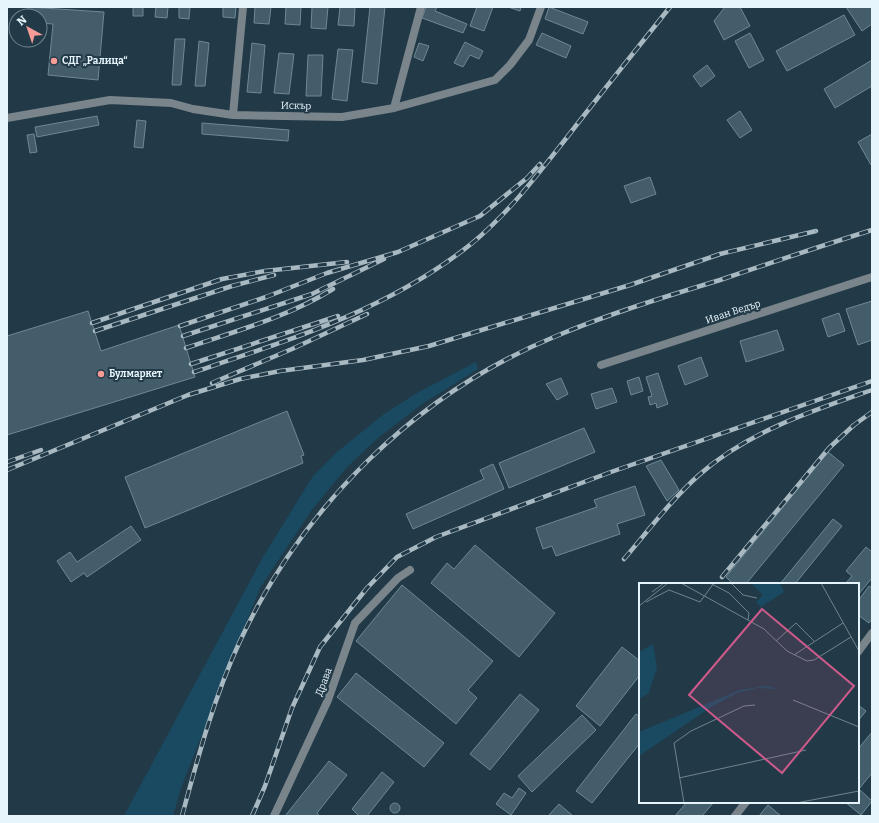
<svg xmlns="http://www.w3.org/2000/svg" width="879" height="823" font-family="Bitter,serif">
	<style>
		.green { fill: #194a61 }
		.building { fill: #445d6b; stroke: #6e8897 }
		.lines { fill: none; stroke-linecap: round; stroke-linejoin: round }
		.street { stroke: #79848b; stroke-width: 8 }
		.rail-casing { stroke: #a8b9c2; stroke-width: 4.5 }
		.rail { stroke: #223a47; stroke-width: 3; stroke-dasharray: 9; stroke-linecap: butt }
		.poi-dot { fill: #f59b98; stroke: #223a47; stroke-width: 1.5 }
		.labels { text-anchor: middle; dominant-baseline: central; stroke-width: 4; stroke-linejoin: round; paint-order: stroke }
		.poi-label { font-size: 10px; font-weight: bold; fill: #e6f4fc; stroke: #223a47; text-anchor: start }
		.street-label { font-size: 10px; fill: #e6f4fc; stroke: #223a47 }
		.inset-road { fill: none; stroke: #70848f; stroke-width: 1 }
		.view { fill: #cd5a8b; fill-opacity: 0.15; stroke: #cd5a8b; stroke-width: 2 }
		.inset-edge { fill: none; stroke: #e6f4fc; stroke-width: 2 }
	</style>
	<rect width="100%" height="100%" fill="#223a47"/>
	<path class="green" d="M476,362L478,369L422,404L378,438L347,467L311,511L260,588L181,788L173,816H124L263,557L313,476L337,452L384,414L417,393Z"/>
	<path class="building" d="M28,7L104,12L98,80L48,75L53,24L40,23V16H27Z
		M133,7H143V16H133Z
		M156,7H168L167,18L155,17Z
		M179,7H190L189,19L179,18Z
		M223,7H236L235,18L223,17Z
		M255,7H271L269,24L254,23Z
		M286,7H301L300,25L285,24Z
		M312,7H328L326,29L311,28Z
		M340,7H355L354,26L338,25Z
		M370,7H385L377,84L362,82Z
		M426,7H437L435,11L467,24L463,33L422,18Z
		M477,7H493L484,31L470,26Z
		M508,7H521L520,11Z
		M549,7L588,22L583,34L545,19Z
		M725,7H740L750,26L724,40L714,21Z
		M846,7H872V24L862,31Z
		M844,15L855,35L787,71L776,51Z
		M542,33L571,46L566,58L536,45Z
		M750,33L764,60L749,68L735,41Z
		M175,39H185L181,85H172Z
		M199,41L209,43L205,86H195Z
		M465,42L483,51L479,59L470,55L463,67L454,63Z
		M252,43L265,45L261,93L247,92Z
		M419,43L429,46L423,61L414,57Z
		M338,49L353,50L347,101L332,99Z
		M279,53L294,54L289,94L274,93Z
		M308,55H323L321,96H306Z
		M872,60V86L835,108L824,89Z
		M707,65L715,76L701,87L693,76Z
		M740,111L752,130L740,138L727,120Z
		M97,116L99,125L37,137L35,127Z
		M137,120L146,121L143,148L134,147Z
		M202,123L289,130L288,141L202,134Z
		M34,134L37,152L30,153L27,135Z
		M872,134V164L871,165L858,142Z
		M650,177L656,194L631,203L624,186Z
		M872,301V340L858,345L846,309Z
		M88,311L101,351L179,325L195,377L7,435V336Z
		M839,313L845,331L828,337L822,319Z
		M777,330L784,350L746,362L740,341Z
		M701,357L708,376L685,385L678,366Z
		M658,373L668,404L657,408L656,403L650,405L648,397L652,396L646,377Z
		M639,377L643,391L631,395L627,381Z
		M561,378L568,394L557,400L546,384Z
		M612,388L617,402L596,409L591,394Z
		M287,411L304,455L301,456L303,463L145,528L125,477Z
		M584,428L595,452L509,488L499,463Z
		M828,452L844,465L746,584H733L726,577Z
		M661,460L679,490L667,501L646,466Z
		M493,464L504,489L413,529L406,514L484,479L480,470Z
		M635,486L645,515L617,524L620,534L556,556L552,546L543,549L536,528L597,507L594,500Z
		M833,519L842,526L795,584H780Z
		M131,526L141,540L87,577L84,573L71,582L57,561L70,552L77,562Z
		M475,545L555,613L519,657L431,583L447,563L454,569Z
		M866,547L872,552V578L858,595V584H845L852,576L846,571Z
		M402,585L493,661L468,690L477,698L456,724L356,641Z
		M869,586L872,588V619L869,623L858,615V601Z
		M622,647L640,661V675L600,726L576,706Z
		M356,673L444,743L424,767L337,697Z
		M520,694L539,710L490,770L470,754Z
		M858,705L866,711L858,721Z
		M636,714L640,717V743L592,803L576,791Z
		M582,715L596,730L532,792L518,776Z
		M872,732V773L859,789L872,801L861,815L845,802H858V749Z
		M329,761L347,775L317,813L320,816H285Z
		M382,772L394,782L367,816H359L352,809Z
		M519,788L526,793L511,815L496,804L504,793L512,798Z
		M687,802H714L702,816H675Z
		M390 808a5 5 0 1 1 10 0a5 5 0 1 1-10 0Z
		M559,804L573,816H548Z
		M768,805L781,816H759Z"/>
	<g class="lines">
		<path class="street" d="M394,108L421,7
			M233,115L243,7
			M7,118L110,100L171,103L193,109L233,115L342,117L394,108L495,80L510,65L529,40L541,7
			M601,365L872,277
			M858,652L872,633
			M274,816L328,700L355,623L398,578L410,570
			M735,816L746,802"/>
		<g class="rail-casing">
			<path id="rail" d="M92,323L222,279L265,271L347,262
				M180,326L266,297L327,273L398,252L480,216L527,178L540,164
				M95,331L232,286L274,275
				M183,336L312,294L384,259
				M186,348C236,331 288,317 333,289
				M191,364L338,316
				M194,372C290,340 390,309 471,244C509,213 538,174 568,136C601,93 636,50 670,7
				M212,383L292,349L367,314
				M7,462L41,450
				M7,470L188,395L240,379L280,371L363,360L429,346L630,285L720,254L816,231
				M624,559C648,531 671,500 699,475C747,432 812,411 872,390
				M722,577L829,448L854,425L872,412
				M182,816C198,757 214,697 240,641C303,506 416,394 554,337C608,314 664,297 720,280C770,263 821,246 872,230
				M252,816L265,786L292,708L320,647L367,588L397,557L436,537L611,472L872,381"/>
		</g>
		<use href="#rail" class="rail"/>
	</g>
	<g class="poi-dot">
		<circle cx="54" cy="61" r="4"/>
		<circle cx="101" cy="374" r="4"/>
	</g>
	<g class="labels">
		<g class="poi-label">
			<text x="62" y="61">СДГ „Ралица“</text>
			<text x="109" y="374">Булмаркет</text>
		</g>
		<g class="street-label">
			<text transform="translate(296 106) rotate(1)">Искър</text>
			<text transform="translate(733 312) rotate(-18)">Иван Ведър</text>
			<text transform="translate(324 682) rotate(-69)">Драва</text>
		</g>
	</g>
	<g transform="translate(639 583)">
		<rect width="220" height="220" fill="#223a47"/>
		<path d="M112,0H141L145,9L122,24L117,19L124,12ZM14,61L18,85L9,111L0,116V69ZM127,103L141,106L118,105L98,110L72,124L0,173V149L101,107Z" fill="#194a61"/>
		<path class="inset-road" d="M42,0L125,46L148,68L168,78L175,77L212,54M71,0L90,10L110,30L109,37M92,0L104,12L118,15M182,0L220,68M13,9L25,0M7,19L30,7L61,19L75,0M0,23L29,0M137,58L157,40L175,58M155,72L204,40M154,117L220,144M40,195L167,167M45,220L35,160L52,148L105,123L116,122M157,220L220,208"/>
		<path class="view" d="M123,26L215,103L143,190L50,112Z"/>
		<rect width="220" height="220" class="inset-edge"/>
	</g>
	<rect width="879" height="823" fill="none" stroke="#e6f4fc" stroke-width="16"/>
	<g transform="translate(28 28) rotate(320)"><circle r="19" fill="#223a47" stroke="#70848f"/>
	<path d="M0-3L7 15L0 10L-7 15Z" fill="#f59b98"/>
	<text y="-6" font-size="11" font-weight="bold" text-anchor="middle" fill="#e6f4fc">N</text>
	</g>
</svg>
